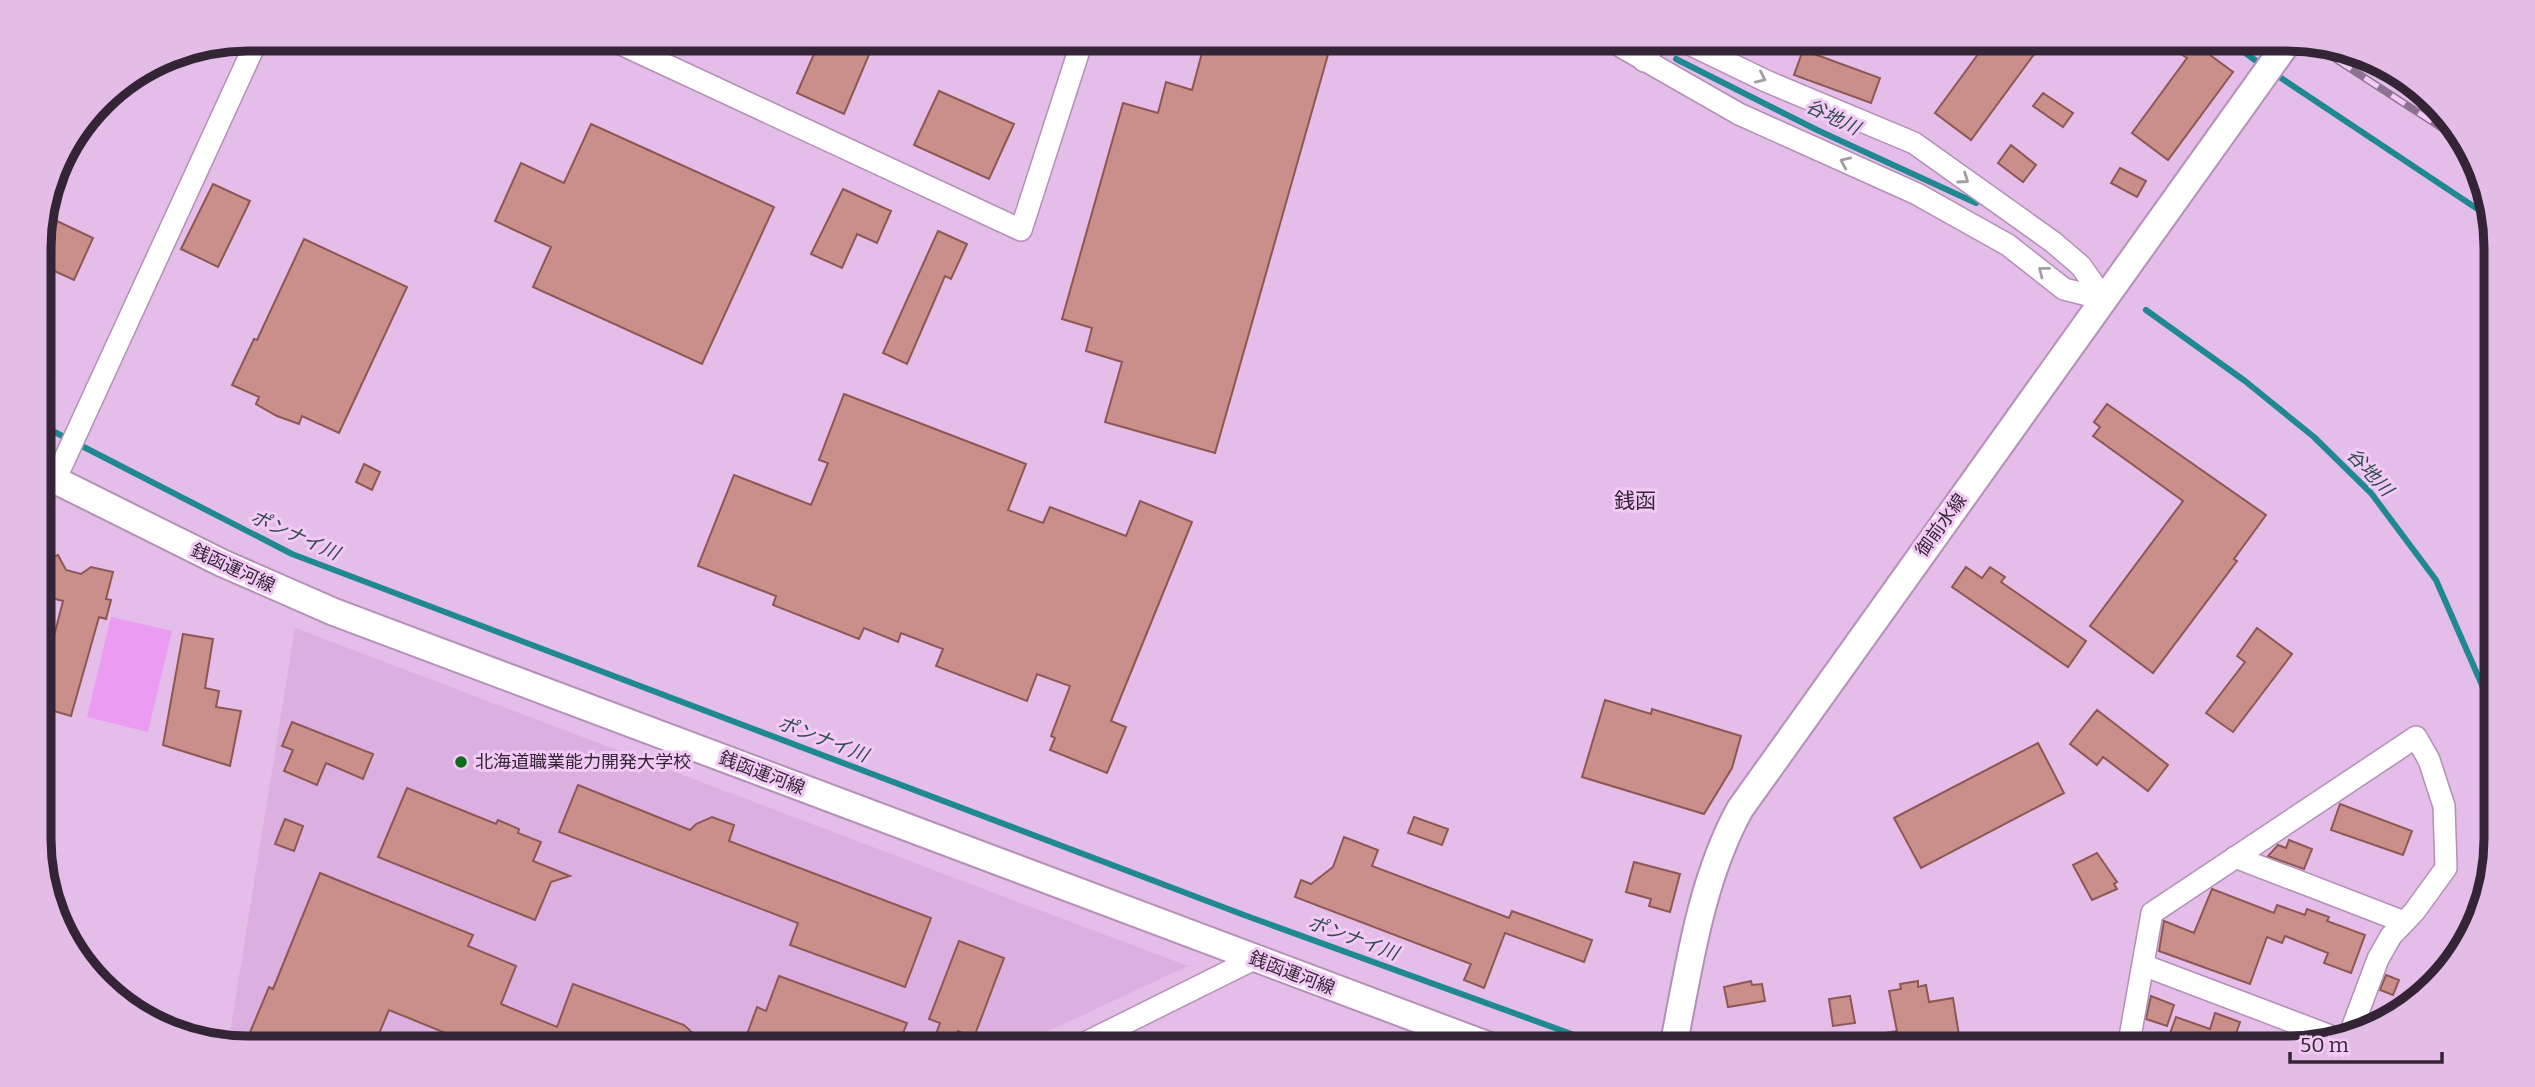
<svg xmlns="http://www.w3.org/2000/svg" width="2535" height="1087" font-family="Bitter,'Noto Sans JP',serif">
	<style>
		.built { fill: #dbafdf }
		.green { fill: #eb9bf2 }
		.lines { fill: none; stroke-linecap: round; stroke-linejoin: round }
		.stream { stroke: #208891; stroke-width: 6 }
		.building { fill: #ca8f8b; stroke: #8d5754; stroke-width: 2 }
		.minor-casing { stroke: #b48fb7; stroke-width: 24 }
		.tertiary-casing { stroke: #b48fb7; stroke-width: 30 }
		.minor { stroke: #fff; stroke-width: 21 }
		.tertiary { stroke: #fff; stroke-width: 26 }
		.rail-casing { stroke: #8e7291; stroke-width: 8 }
		.rail { stroke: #f2caf5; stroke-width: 5; stroke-dasharray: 16; stroke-linecap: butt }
		.oneway { stroke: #a49da5 }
		.poi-dot { fill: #0f6c17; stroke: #f2caf5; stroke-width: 2.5 }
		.labels { text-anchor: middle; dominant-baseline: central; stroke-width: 6; stroke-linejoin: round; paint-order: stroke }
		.street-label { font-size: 18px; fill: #342536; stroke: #f2caf5 }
		.poi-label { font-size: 18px; fill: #342536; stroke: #f2caf5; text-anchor: start }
		.water-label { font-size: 19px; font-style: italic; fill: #2e4c4f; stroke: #f2caf5 }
		.quarter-label { font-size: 21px; fill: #342536; stroke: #f2caf5 }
		.rim { fill: none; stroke: #342536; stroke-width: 9 }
	</style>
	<rect width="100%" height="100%" fill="#e4bde8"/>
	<path class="built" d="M295,628L1002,896L1188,966L1012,1048H248L228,1045Z"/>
	<path class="green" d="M111,617L172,631L148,732L87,717Z"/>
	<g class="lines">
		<path class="stream" d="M2225,38L2263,66
			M1676,59L1817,130L1976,203
			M2272,72L2494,220
			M2146,310L2245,381L2314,437L2371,493L2436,580L2496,717
			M39,424L292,554L1244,915L1610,1048"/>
	</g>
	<path class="building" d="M821,38H876L844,114L797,93Z
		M1206,38H1313L1331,44L1215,453L1105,422L1122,362L1086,351L1092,328L1062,319L1123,103L1158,113L1166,82L1192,90Z
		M1990,38H2046L1971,140L1935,113Z
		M2155,38H2187L2233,72L2168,160L2132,133L2187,58Z
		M1803,50L1880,78L1871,103L1794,75Z
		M939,91L1014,124L989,179L914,145Z
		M2043,93L2073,113L2063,127L2033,106Z
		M591,124L774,207L702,364L533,287L551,247L495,221L521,163L564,183Z
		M2011,145L2036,165L2023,182L1998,163Z
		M2120,168L2146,181L2137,197L2111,183Z
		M213,184L250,201L218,267L181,249Z
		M843,189L891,211L877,243L857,234L842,268L811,254Z
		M44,215L93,238L74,280L39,264V234Z
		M938,231L967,244L951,279L945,276L907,364L883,353Z
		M304,239L407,287L339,433L302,416L299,424L277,416L256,404L259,397L232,385L254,339L257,340Z
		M844,394L1026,464L1008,510L1043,523L1050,507L1126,536L1140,501L1192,522L1111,721L1126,727L1107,773L1050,750L1055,738L1051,736L1070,686L1037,674L1027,701L936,666L943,649L901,633L898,642L864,628L859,639L773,605L776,596L698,566L734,475L811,505L828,463L819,460Z
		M2107,404L2266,515L2234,559L2237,561L2153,673L2090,626L2183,501L2093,436L2100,427L2094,422Z
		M364,464L380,472L372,490L356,482Z
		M58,555L66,570L81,574L91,567L113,572L106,599L111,600L106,619L99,617L71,716L40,707V691L63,601L40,595V562Z
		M1966,567L1982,578L1990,567L2005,577L2001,582L2086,641L2068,667L1952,587Z
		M2257,628L2292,654L2233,732L2206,713L2245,662L2237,656Z
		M183,634L213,639L205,688L219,691L216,707L241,711L230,766L163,745Z
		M1605,700L1651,714L1652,709L1741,736L1732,768L1704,814L1582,777Z
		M2097,710L2168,765L2148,791L2103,757L2097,765L2070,744Z
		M292,722L373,754L363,779L326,763L317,785L284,771L293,750L282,746Z
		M2038,743L2064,793L1921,868L1894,818Z
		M578,785L690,830L696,824L712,817L734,825L729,841L931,918L905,987L790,945L798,923L559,832Z
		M407,788L496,824L498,820L519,829L518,833L541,842L533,861L570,876L551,882L535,920L378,857Z
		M2340,804L2412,831L2403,855L2331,830Z
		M1414,817L1448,829L1442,845L1408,833Z
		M285,819L303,826L294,851L275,844Z
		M1344,837L1378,850L1372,866L1509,918L1512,911L1592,940L1584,962L1505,933L1484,988L1464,980L1471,964L1295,897L1301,880L1311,884L1333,867Z
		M2289,840L2312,849L2304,869L2268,856L2278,845L2286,848Z
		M2097,853L2117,882L2114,884L2117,889L2092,900L2073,865Z
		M1634,862L1680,874L1670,912L1649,906L1651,899L1626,892Z
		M320,873L473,935L468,946L516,966L501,1004L557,1027L573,984L684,1025L709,1048H468L470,1043L389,1010L373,1048H262L246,1042L269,987L273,989Z
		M2212,889L2274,913L2277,905L2305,915L2307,909L2329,917L2327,921L2365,935L2351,973L2324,963L2328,953L2285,936L2282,943L2267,937L2250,984L2159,951L2164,921L2194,933Z
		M959,941L1004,958L974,1037L958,1031L953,1044L943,1048H931L940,1023L929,1019Z
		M2386,975L2399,980L2393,995L2380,990Z
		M779,976L907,1023L897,1048H742L757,1007L766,1011Z
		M1751,981L1752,985L1762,984L1765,1001L1728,1007L1724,987Z
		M1918,981V987L1926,985L1929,1002L1953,998L1961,1048H1850L1849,1039L1897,1031L1889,991L1901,989L1900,984Z
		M1850,996L1855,1023L1833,1026L1829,999Z
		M2151,996L2174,1005L2167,1026L2146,1019Z
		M2215,1013L2240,1022L2231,1048H2191L2168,1039L2176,1017L2210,1029Z"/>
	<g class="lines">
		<g class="minor-casing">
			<path id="minor" d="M608,38L1021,230L1083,38
				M1606,38L1739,114L1917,194L2008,245L2064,289L2104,299
				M1677,38L1766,81L1914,143L2053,242L2081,266L2104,299
				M1644,61L1659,38
				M55,480L258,38
				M2235,857L2404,922
				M2143,965L2333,1037
				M1075,1048L1254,959
				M2128,1048L2152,913L2416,737L2429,760L2444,806L2446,868L2414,912L2391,936L2378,959L2351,1031"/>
		</g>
		<g class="tertiary-casing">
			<path id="tertiary" d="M39,472L222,563L334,612L1495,1048
				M1673,1048C1689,968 1700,882 1740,809L2290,39"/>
		</g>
		<use href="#minor" class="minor"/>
		<use href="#tertiary" class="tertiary"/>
		<g class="rail-casing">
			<path id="rail" d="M2311,43L2462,141
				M2346,50L2436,107"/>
		</g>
		<use href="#rail" class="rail"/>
	</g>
	<defs><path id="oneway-chevron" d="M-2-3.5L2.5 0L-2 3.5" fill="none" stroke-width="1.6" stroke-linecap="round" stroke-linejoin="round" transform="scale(1.75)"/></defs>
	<g class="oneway">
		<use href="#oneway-chevron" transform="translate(1761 78) rotate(25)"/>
		<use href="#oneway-chevron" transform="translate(1845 162) rotate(-156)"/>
		<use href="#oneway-chevron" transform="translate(1964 179) rotate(35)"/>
		<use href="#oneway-chevron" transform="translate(2043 271) rotate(-142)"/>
	</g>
	<circle class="poi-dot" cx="461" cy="762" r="7"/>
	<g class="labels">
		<g class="street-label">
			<text transform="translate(1941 525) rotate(-54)">御前水線</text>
			<text transform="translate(233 568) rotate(25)">銭函運河線</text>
			<text transform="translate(762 773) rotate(21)">銭函運河線</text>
			<text transform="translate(1292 973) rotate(21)">銭函運河線</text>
		</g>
		<g class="poi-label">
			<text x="475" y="762">北海道職業能力開発大学校</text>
		</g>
		<g class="water-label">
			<text transform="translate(1833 117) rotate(26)">谷地川</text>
			<text transform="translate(2370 472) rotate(47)">谷地川</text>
			<text transform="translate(295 535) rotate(24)">ポンナイ川</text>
			<text transform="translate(823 739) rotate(21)">ポンナイ川</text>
			<text transform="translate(1353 938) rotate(20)">ポンナイ川</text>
		</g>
		<g class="quarter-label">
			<text x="1635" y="501">銭函</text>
		</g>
	</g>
	<path d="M0 0H2535V1087H0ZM248 51H2287A197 197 0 0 1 2484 248V839A197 197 0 0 1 2287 1036H248A197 197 0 0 1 51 839V248A197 197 0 0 1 248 51Z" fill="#e3bde6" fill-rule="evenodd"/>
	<path class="rim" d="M248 51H2287A197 197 0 0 1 2484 248V839A197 197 0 0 1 2287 1036H248A197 197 0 0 1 51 839V248A197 197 0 0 1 248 51Z"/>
	<path d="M2290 1052v10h152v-10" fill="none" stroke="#342536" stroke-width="3.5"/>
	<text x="2300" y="1052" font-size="21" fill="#342536" stroke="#f2caf5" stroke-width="5" paint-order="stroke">50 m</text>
</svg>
